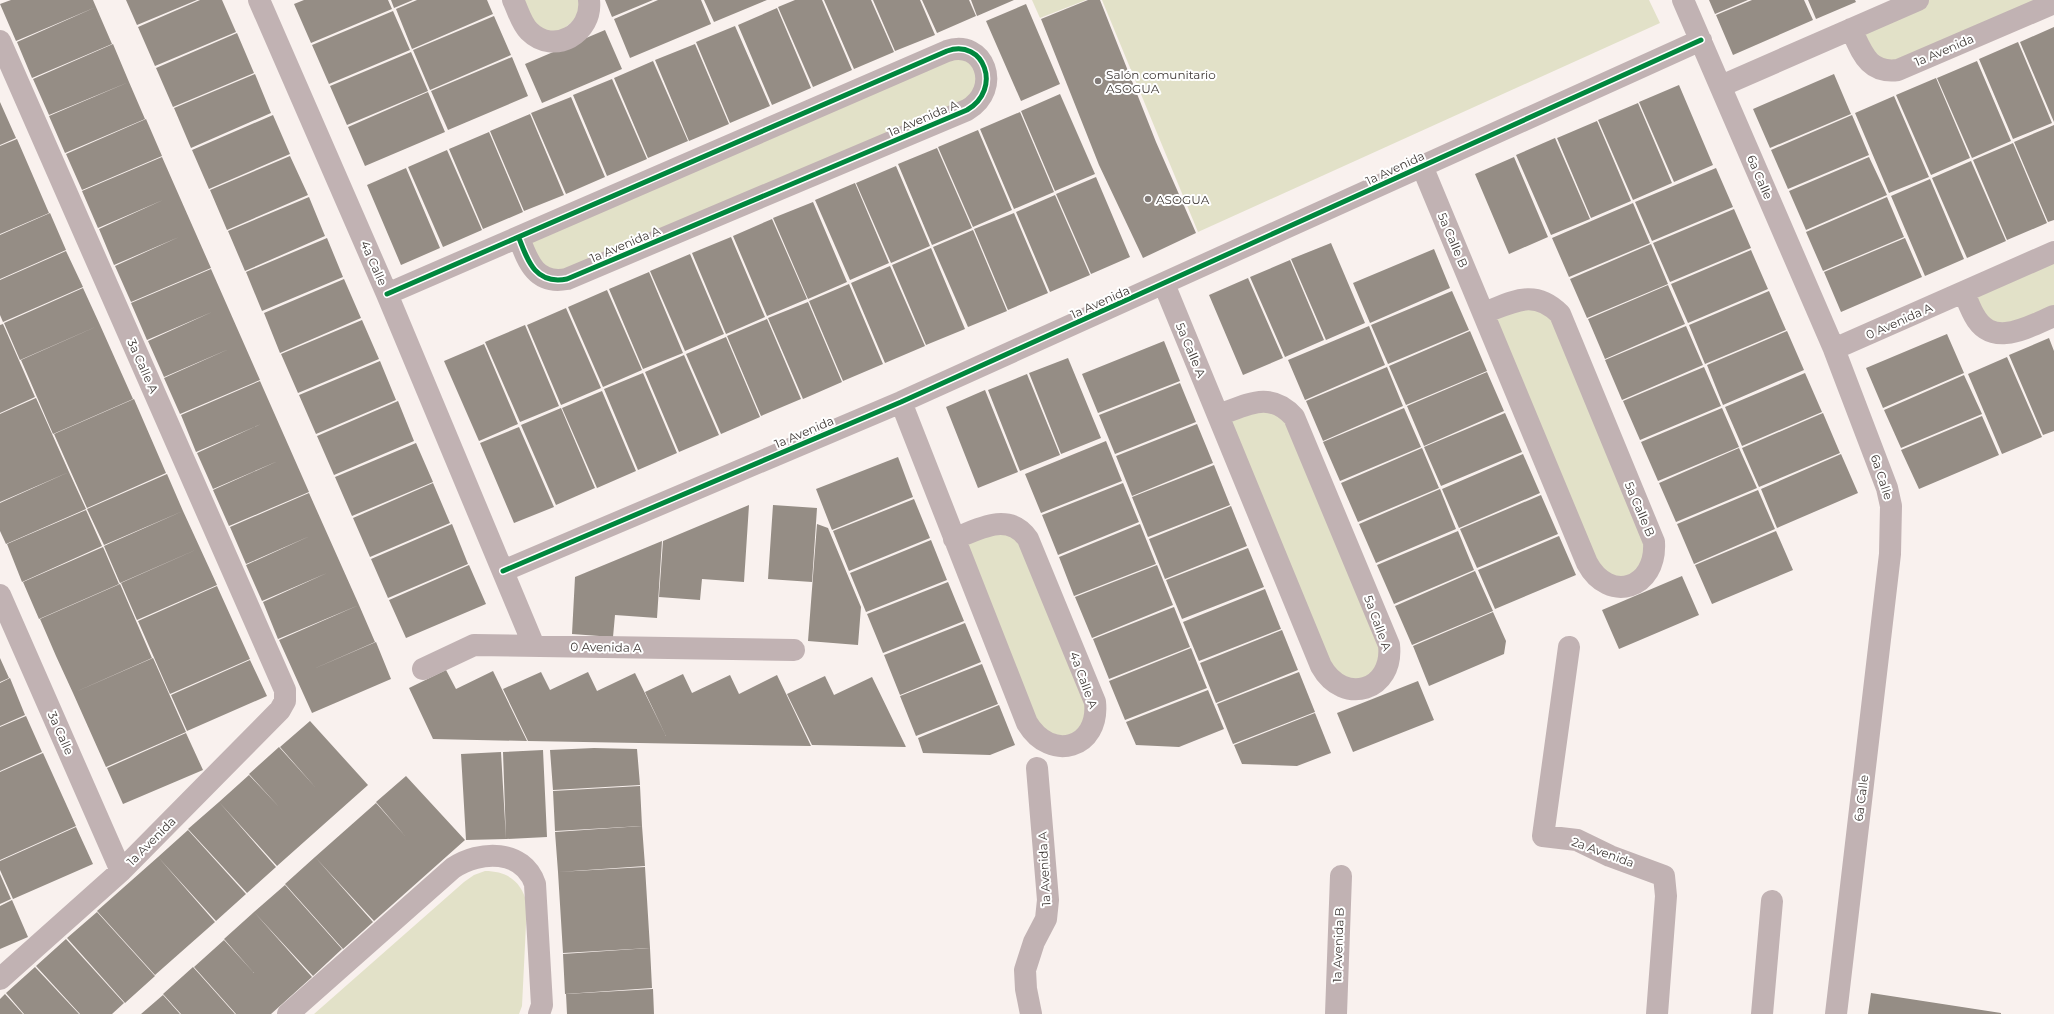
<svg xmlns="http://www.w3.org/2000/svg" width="2054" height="1014" font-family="Montserrat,sans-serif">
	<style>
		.green { fill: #e2e1c8 }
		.building { fill: #958d85 }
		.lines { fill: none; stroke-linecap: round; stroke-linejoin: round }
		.minor { stroke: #c1b2b3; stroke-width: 22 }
		.cycleway-casing { stroke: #fff; stroke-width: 8 }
		.cycleway { stroke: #00873e; stroke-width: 5 }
		.poi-dot { fill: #817a77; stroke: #fff; stroke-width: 1.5 }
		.labels { text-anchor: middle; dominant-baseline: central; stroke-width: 4; stroke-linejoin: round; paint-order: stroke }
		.street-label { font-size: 12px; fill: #403a37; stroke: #fff }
		.poi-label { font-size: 12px; fill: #403a37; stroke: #fff; text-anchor: start }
	</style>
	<rect width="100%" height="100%" fill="#f9f1ee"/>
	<path class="green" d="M513,0H589L590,7L549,41Z
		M1032,0H1086L1040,18Z
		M1102,0H1649L1660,23L1198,232Z
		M1918,0H2054L1889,71L1851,29Z
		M964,49L985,91L556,280L519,238Z
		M2054,252V316L2004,334L1964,292Z
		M1542,300L1650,533L1647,575L1602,582L1484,313Z
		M1277,403L1384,635L1381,677L1336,685L1219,415Z
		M1011,525L1090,692L1087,734L1043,742L954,539Z
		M485,871C508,871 522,882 527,904L522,1006L519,1014H314L464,882L474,875Z"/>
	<path class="building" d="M11,0H93L96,7L16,41L0,4Z
		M126,0H197L137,25Z
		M200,0H222L236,32L155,66L138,27Z
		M304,0H388L392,9L311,43L294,4Z
		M391,0H413L394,8Z
		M417,0H487L493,14L412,49L396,9Z
		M605,0H653L612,17Z
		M658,0H701L711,24L630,58L614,19Z
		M704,0H767L714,22Z
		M795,0H822L852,70L813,87L778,7Z
		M824,0H871L894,52L854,69Z
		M873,0H920L935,35L895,51Z
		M922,0H969L976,16L937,33Z
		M971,0H1014L977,16Z
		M1088,0H1100L1156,142L1196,233L1143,258L1099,165L1041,19Z
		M1709,0H1748L1715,14Z
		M1752,0H1804L1813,20L1733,55L1716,15Z
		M1808,0H1855L1856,2L1816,19Z
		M1026,4L1060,84L1021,101L986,21Z
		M96,7L112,44L32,78L17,42Z
		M777,8L811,88L772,105L738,25Z
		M393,11L410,50L329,84L312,45Z
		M494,16L511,55L430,90L413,50Z
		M735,26L770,106L730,123L696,42Z
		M2054,27V122L2020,42Z
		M605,30L622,69L542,103L525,64Z
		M237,33L254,73L173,107L156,68Z
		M2018,42L2052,123L2013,139L1979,59Z
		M113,44L129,82L49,115L33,79Z
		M695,44L729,124L689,141L655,60Z
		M411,52L428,91L347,125L330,86Z
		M512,57L528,96L448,130L431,91Z
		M653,61L688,141L648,158L614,78Z
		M1977,61L2011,141L1972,158L1937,78Z
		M255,74L271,113L191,148L174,108Z
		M1834,74L1851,114L1770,148L1753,109Z
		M1936,78L1970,158L1931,175L1896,95Z
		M612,79L647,159L607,176L573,95Z
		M129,82L145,119L65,153L49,116Z
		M1679,85L1713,165L1674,182L1639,102Z
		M428,92L445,132L365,166L348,127Z
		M1060,94L1095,174L1055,191L1021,111Z
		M1894,96L1929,177L1889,193L1855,113Z
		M571,97L605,177L566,194L531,113Z
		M0,102L16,138L0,145Z
		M1638,103L1672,183L1633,200L1598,120Z
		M1020,112L1054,192L1014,209L980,129Z
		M530,114L564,195L524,211L490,131Z
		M273,115L290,154L209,189L192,150Z
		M1852,115L1869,155L1788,189L1771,150Z
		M146,119L162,156L82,190L66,154Z
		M1597,121L1631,201L1591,218L1557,138Z
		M2054,125V220L2048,222L2014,142Z
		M978,130L1012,210L973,227L938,147Z
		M489,132L523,212L483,229L449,149Z
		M1555,138L1590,219L1551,235L1516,155Z
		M17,139L49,213L0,234V146Z
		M2013,143L2047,223L2007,240L1973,160Z
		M937,148L972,228L932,245L898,164Z
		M447,150L482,230L443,247L408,167Z
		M290,156L308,195L227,230L210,190Z
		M162,157L211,268L131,302L115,266L179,237L114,265L99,229L163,200L98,228L82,191Z
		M1514,157L1548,237L1509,254L1475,174Z
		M1869,157L1887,195L1806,230L1789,191Z
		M1971,161L2006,241L1967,258L1932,178Z
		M896,166L930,246L891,263L856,183Z
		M406,168L440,248L401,265L367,185Z
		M1716,168L1733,207L1652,241L1635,202Z
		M1096,177L1130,257L1091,274L1056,194Z
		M1930,179L1964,259L1925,276L1891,196Z
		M855,183L889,263L850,280L815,200Z
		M1055,195L1090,275L1050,292L1016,212Z
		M309,197L325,236L245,271L228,231Z
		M1887,197L1904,237L1823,271L1806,232Z
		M813,202L847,282L808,299L773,218Z
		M1633,203L1650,243L1569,277L1552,238Z
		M1734,209L1751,248L1670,282L1653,243Z
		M50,213L66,250L0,279V235Z
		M1014,213L1048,293L1008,310L974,229Z
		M772,219L807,299L767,316L733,236Z
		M973,230L1007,311L968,327L933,247Z
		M731,237L765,317L726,334L692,253Z
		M327,238L343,277L262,311L246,272Z
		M1905,238L1922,277L1841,312L1824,272Z
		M1331,243L1365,323L1326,340L1291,259Z
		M1651,244L1668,284L1587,318L1570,279Z
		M931,248L965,329L926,345L892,265Z
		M1434,249L1450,288L1370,323L1353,283Z
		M1751,250L1768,289L1688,323L1671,284Z
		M66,251L83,287L3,322L0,315V280Z
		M690,254L724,334L685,351L650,271Z
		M1290,260L1324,340L1285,357L1250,277Z
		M890,266L925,346L885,363L851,283Z
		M211,269L260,380L180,414L164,378L229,349L164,377L148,341L212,312L147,340L131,303Z
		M649,272L683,353L643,369L609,289Z
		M1248,278L1283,358L1243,375L1209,295Z
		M344,279L361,318L280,353L264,313Z
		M849,284L883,364L843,381L809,301Z
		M1668,285L1685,324L1605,359L1588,319Z
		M83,288L100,325L20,360L4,323Z
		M607,290L642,370L603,387L568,307Z
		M1452,291L1469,330L1388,364L1371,325Z
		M1769,291L1786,330L1705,364L1689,325Z
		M808,302L842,382L803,399L768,318Z
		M566,308L601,388L561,405L527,325Z
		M767,319L801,399L761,416L727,336Z
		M362,320L379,359L298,393L281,354Z
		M3,324L35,397L0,413V325Z
		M100,325L133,399L53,434L21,360Z
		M525,325L559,406L520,422L485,342Z
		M1369,326L1385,365L1305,400L1288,360Z
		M1686,326L1703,365L1622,400L1605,360Z
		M1470,331L1487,371L1406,405L1389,366Z
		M1787,331L1804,370L1723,405L1707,365Z
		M1947,334L1964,373L1883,408L1866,368Z
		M726,337L760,417L721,434L686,354Z
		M2049,338L2054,351V431L2043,435L2009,355Z
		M1164,341L1180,381L1098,413L1082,374Z
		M484,344L518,424L479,441L444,361Z
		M684,355L719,435L679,452L645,372Z
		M2007,357L2042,437L2002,454L1968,374Z
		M1068,358L1101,438L1061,454L1029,373Z
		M380,361L396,400L316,434L299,395Z
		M1387,367L1403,406L1323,441L1306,401Z
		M1704,367L1721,406L1640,440L1623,401Z
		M1487,372L1504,411L1424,446L1407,406Z
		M643,373L677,453L638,470L604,389Z
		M1805,373L1822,412L1742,446L1725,407Z
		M1027,374L1060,455L1020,471L988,390Z
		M1964,375L1982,414L1901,448L1884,410Z
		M260,381L309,492L229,526L213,490L278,461L213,489L197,453L261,424L196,452L181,415Z
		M1180,383L1196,422L1115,454L1099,415Z
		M985,390L1018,472L978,488L946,407Z
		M602,391L636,471L597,488L562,408Z
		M36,398L69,472L0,502V414Z
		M134,399L166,473L87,508L54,434Z
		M398,401L414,441L334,475L317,436Z
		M561,408L595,488L556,505L521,425Z
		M1404,408L1421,447L1340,481L1323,442Z
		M1722,408L1739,447L1658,481L1641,442Z
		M1505,413L1522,452L1441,486L1424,447Z
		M1823,413L1840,453L1759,487L1742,448Z
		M1982,416L1999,455L1919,489L1901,450Z
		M1197,424L1213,463L1132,496L1116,456Z
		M519,427L554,507L514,523L480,443Z
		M1106,441L1122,481L1041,513L1025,474Z
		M416,443L433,482L352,516L335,477Z
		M1422,448L1439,488L1358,522L1341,483Z
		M1739,448L1757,488L1676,522L1659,483Z
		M1523,454L1540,493L1459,528L1442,489Z
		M1841,454L1858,493L1777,528L1761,489Z
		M898,457L913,497L832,530L816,489Z
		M1214,465L1230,505L1148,537L1132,497Z
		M69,472L86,509L6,544L0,531V503Z
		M167,474L183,511L104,545L87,509Z
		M433,483L450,523L370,557L353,518Z
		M1123,483L1139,522L1058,555L1042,515Z
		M1440,489L1456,529L1376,563L1359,524Z
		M1758,490L1775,529L1694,564L1677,524Z
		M309,493L359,605L278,639L263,602L327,573L262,601L246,565L310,536L246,564L230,527Z
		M1541,495L1558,534L1477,568L1460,529Z
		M914,499L930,538L849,571L833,531Z
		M749,505L744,582L702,579L700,600L659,597L663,541Z
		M773,505L817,508L812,582L768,579Z
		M1231,506L1247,546L1165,579L1149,539Z
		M86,510L102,546L22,582L7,544Z
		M183,511L200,548L120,583L104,546Z
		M452,524L468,564L388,598L371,559Z
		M817,524L828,528L861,607L858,645L808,641Z
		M1140,524L1156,564L1074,596L1059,557Z
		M1458,531L1474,570L1394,604L1377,565Z
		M1776,531L1793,570L1712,604L1695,565Z
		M1559,536L1576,575L1495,609L1478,570Z
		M931,540L947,580L866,612L850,573Z
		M662,541L657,618L615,615L613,637L572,634L575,577Z
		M103,547L119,584L39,619L23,582Z
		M200,548L217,585L137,620L121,583Z
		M1248,548L1264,587L1182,619L1166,580Z
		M469,565L486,604L406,638L389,600Z
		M1157,565L1173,605L1092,638L1075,597Z
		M1475,571L1493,611L1412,645L1395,606Z
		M1682,576L1699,615L1619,649L1602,610Z
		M948,582L964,621L883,653L867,614Z
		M120,584L152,658L73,693L56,656L120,627L56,656L40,619Z
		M217,586L250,659L170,694L138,621Z
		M1265,589L1281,629L1199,661L1183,622Z
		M359,605L375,642L311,670L376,642L391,679L312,713L279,640Z
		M1174,607L1190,647L1109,679L1093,639Z
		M1493,612L1506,641L1504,654L1429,686L1413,646Z
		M965,623L981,662L900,695L884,655Z
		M1282,630L1298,670L1216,703L1200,663Z
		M1191,648L1207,688L1125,720L1109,681Z
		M0,658L9,678L0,682Z
		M153,658L186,732L106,767L73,693Z
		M250,660L267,696L187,731L171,695Z
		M982,664L998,704L916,736L900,696Z
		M446,670L456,689L493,671L527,741L433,739L409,688Z
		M541,672L550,690L588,672L597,691L635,673L666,736L645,692L683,674L692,693L730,675L739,694L777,675L811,746L528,741L503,689Z
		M1299,672L1315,712L1233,744L1217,704Z
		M825,676L834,695L872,677L906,747L812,745L787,694Z
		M10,678L25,715L0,726V683Z
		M1418,681L1434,720L1353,752L1337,713Z
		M1208,690L1224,729L1179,747L1136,745L1126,722Z
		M999,705L1015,745L990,755L923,753L918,738Z
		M1315,713L1331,753L1297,766L1242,764L1234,745Z
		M26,716L42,752L0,771V727Z
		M310,721L368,785L277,866L219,802L249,775L280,808L249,774L279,747L316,788L280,747Z
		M186,733L203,770L123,804L107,768Z
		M594,748L637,749L640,785L553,790L550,750Z
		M543,750L547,837L506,839L503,752Z
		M501,752L506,839L466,840L461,754Z
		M43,753L76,826L0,860V772Z
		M406,776L465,840L374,921L315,857L376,803L406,837L376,802Z
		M640,786L642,826L555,831L553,791Z
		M219,802L276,867L247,893L188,829Z
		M642,826L645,866L558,872L555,832Z
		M76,827L93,864L13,899L0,870V861Z
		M188,830L246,894L216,921L158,857Z
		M158,857L215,922L155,975L97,911Z
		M315,857L373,922L343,949L285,884Z
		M645,867L650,948L563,953L558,872Z
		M0,874L11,899L0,904Z
		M285,885L342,949L313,976L254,912Z
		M12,900L28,937L0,949V906Z
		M97,912L155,976L125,1003L67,938Z
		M254,912L312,977L271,1014H236L194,967L224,940L254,973L224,939Z
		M66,939L124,1003L112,1014H80L36,966Z
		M650,948L652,988L565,994L563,954Z
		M35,967L79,1014H24L6,993Z
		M193,967L235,1014H181L163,994Z
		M653,989L654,1014H567L566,994Z
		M1871,993L2001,1013V1014H1868Z
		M5,994L23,1014H0V999Z
		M163,995L180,1014H141Z"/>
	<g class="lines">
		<path class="minor" d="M259,0L387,294L534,646
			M513,0C518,10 521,23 529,31C554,56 593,33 589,0
			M1683,0L1834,349L1887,488L1891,506L1890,554L1836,1014
			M1851,29C1862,52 1868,74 1898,70L2054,3
			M0,41L285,690V701L280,710L121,871L0,979
			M1721,86L1918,0
			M1422,166L1587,563C1609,604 1657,589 1654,542L1560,314C1534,288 1513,302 1484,313
			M1164,284L1321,666C1344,707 1394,690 1389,645L1294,417C1270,390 1247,405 1219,415
			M1964,292C1967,300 1970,308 1974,315C1992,349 2028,327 2054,316
			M387,294L947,51C984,38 1003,89 967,110L567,279C536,285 528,262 519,238
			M1834,349L2054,252
			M901,402L1027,723C1051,763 1100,748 1095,702L1028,539C1009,511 978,529 954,539
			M503,571L901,402L1701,40
			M0,595L121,871
			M1569,647L1543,836L1577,840L1610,856L1664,876L1666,896L1657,1014
			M423,669L474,645L794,650
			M288,1014L453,868C480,850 523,849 535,884L542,1005L539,1014
			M1031,1014L1026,989L1025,970L1034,942L1046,919L1048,900L1037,768
			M1336,1014L1341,876
			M1762,1014L1772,901"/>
		<g class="cycleway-casing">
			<path id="cycleway" d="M387,294L947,51C984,38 1003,89 967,110L567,279C536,285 528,262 519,238
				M503,571L901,402L1701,40"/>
		</g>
		<use href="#cycleway" class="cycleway"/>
	</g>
	<g class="poi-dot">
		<circle cx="1098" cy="81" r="4"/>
		<circle cx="1148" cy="199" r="4"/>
	</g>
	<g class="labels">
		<g class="street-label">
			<text transform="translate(1944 50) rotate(-23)">1a Avenida</text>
			<text transform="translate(923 118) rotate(-23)">1a Avenida A</text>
			<text transform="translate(1395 168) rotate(-25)">1a Avenida</text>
			<text transform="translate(1760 177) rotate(67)">6a Calle</text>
			<text transform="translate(1453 240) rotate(67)">5a Calle B</text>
			<text transform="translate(625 244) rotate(-23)">1a Avenida A</text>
			<text transform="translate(374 263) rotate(66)">4a Calle</text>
			<text transform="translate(1100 302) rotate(-24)">1a Avenida</text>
			<text transform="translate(1899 321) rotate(-24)">0 Avenida A</text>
			<text transform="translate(1191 350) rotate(67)">5a Calle A</text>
			<text transform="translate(143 366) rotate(66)">3a Calle A</text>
			<text transform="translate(804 432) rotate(-23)">1a Avenida</text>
			<text transform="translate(1882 477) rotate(72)">6a Calle</text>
			<text transform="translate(1640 509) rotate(67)">5a Calle B</text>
			<text transform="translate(1378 623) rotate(70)">5a Calle A</text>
			<text transform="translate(606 647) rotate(1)">0 Avenida A</text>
			<text transform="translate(1084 680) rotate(70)">4a Calle A</text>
			<text transform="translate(61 733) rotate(66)">3a Calle</text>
			<text transform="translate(1861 798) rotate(-83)">6a Calle</text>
			<text transform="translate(151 841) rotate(-45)">1a Avenida</text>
			<text transform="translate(1603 852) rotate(20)">2a Avenida</text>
			<text transform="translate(1044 869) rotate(-93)">1a Avenida A</text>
			<text transform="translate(1338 945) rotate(-88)">1a Avenida B</text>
		</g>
		<g class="poi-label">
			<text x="1106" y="74">Salón comunitario<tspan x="1106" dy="14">ASOGUA</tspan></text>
			<text x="1156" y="199">ASOGUA</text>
		</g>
	</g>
</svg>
